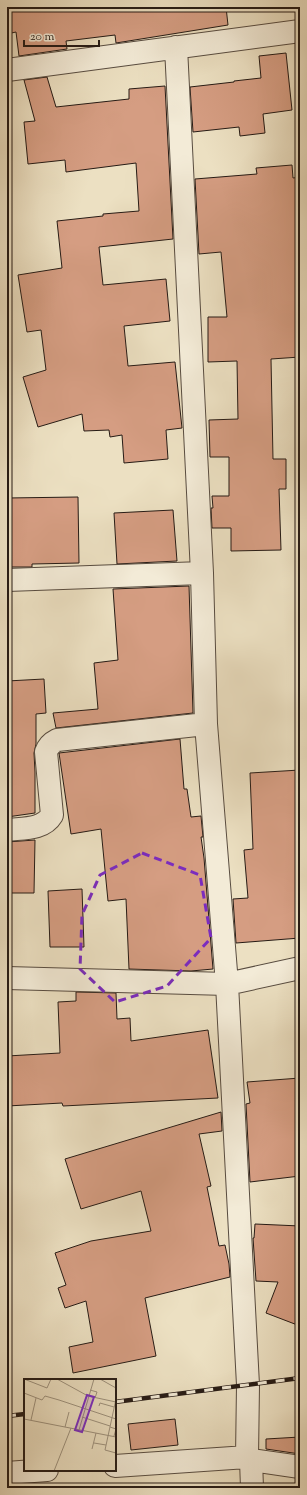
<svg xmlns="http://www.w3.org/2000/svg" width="307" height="1495" font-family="'Sorts Mill Goudy',serif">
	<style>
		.building { fill: #d59d82; stroke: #261b15 }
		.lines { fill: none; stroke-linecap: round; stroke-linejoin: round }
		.minor-casing { stroke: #584c40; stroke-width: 24 }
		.minor { stroke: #f3ebd7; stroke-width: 22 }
		.rail-casing { stroke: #261b15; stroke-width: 4.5 }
		.rail { stroke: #f3ebd7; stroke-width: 3; stroke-dasharray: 9; stroke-linecap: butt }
		.marked { fill: none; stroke: #7b2cbf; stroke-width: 3; stroke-dasharray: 8 5; stroke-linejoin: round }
		.inset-road { fill: none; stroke: #9d917d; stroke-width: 1 }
		.view { fill: #7b2cbf; fill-opacity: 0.15; stroke: #7b2cbf; stroke-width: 2 }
		.inset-edge { fill: none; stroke: #261b15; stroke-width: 2 }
	</style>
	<rect width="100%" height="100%" fill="#ece0c2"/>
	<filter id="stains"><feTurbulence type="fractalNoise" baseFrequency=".005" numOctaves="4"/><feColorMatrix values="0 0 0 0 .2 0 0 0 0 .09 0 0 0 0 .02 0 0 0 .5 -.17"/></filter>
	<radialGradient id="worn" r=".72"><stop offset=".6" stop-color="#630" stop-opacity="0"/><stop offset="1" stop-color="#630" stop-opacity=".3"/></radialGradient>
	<path class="building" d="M7,7H226L228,25L116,43L115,35L66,41L67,49L19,56L16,32L7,34Z
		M286,53L292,110L263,114L265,133L240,136L239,127L193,132L190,87L234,82V81L261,78L259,56Z
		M47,77L56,107L129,99V89L165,86L173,239L99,247L103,285L166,279L170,321L124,326L128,366L175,362L182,428L166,430L168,459L124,463L122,435L110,437L109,430L84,431L82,414L38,427L23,377L46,370L41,330L27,332L18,275L62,268L57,221L103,216V214L139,211L136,163L66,172L65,160L28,164L24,122L35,121L24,80Z
		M292,165L293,178L300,177V357L271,359L273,459H286V489H279L281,550L231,551V528H212L211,508H213L212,496H229V457H210L209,420L238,419L237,361L208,362V317H227L221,252L199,254L195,179L257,174L256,168Z
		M78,497L79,563L32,564V567H7V498Z
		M173,510L177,561L117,564L114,513Z
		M189,586L193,713L56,728L53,713L98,709L94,663L118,660L113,589Z
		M44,679L46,713L36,714V744L34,753L35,772V813L7,817V681Z
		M180,739L184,789H187L191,817L201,816L203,837H201L204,858L213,969L191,971L129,969L126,899L108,901L101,829L71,834L59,753Z
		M300,770V938L236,943L233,899L248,898L244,850L253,849L250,773Z
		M35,840L34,893H7V842Z
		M82,889L84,947H50L48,891Z
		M76,992L116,993L117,1019L130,1018L131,1041L208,1030L218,1098L63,1106L62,1103L7,1106V1056L60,1053L58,1002L76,1001Z
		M300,1078V1176L250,1182L246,1104L250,1103L247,1082Z
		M221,1112L222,1131L199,1134L211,1186L207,1187L219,1246L225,1245L229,1264L230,1277L145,1298L156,1356L73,1373L69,1347L93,1342L86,1301L65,1308L58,1288L66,1285L55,1253L91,1241L151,1231L141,1191L81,1209L65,1159Z
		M255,1224L300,1226V1326L266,1313L278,1282L256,1281L253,1238H254Z
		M175,1419L178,1445L131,1450L128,1424Z
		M300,1437V1454L266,1449V1439Z"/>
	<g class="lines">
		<g class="minor-casing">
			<path id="minor" d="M176,47L202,573L206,724L227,984L248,1385L247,1457L251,1460L252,1488
				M7,70L300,31
				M7,580L202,573
				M7,830C23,828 43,830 52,815L46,752C48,746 51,743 57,740L206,724
				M7,978L227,984L300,968
				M251,1460L300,1467
				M115,1466L247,1457
				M7,1473L47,1470"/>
		</g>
		<use href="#minor" class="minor"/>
		<g class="rail-casing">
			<path id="rail" d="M115,1402L300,1378
				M7,1416L25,1414"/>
		</g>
		<use href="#rail" class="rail"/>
	</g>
	<path class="marked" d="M142,853L200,875L211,938L167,986L115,1002L80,969L82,915L100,875Z"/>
	<g transform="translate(24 1379)">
		<rect width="92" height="92" fill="#ece0c2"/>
		<path class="inset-road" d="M0,0L23,9L27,0M33,0L64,17M76,0L92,9M66,11L73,13L71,19M0,14L18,21L21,17L35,21L92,40M64,17L92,23M92,20L81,71L92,74M75,27L76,24L90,28M58,38L86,47M0,40L92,58M7,41L12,19M41,48L45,33M86,48L92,50L90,57M55,51L70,0M70,64L82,66M68,70L72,54M30,92L47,49"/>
		<path class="view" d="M63,16L70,18L58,53L51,51Z"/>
		<rect width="92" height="92" class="inset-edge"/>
	</g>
	<rect width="307" height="1495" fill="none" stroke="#ece0c2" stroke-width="24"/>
	<rect x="8" y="8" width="291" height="1479" fill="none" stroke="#261b15" stroke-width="2"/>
	<rect x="12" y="12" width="283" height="1471" fill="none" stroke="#261b15"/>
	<path d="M24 40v6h75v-6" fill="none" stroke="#261b15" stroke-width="2"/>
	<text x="30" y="40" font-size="12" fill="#261b15" stroke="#f3ebd7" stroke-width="3" paint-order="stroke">20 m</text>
	<rect width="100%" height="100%" filter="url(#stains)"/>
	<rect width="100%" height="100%" fill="url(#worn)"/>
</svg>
